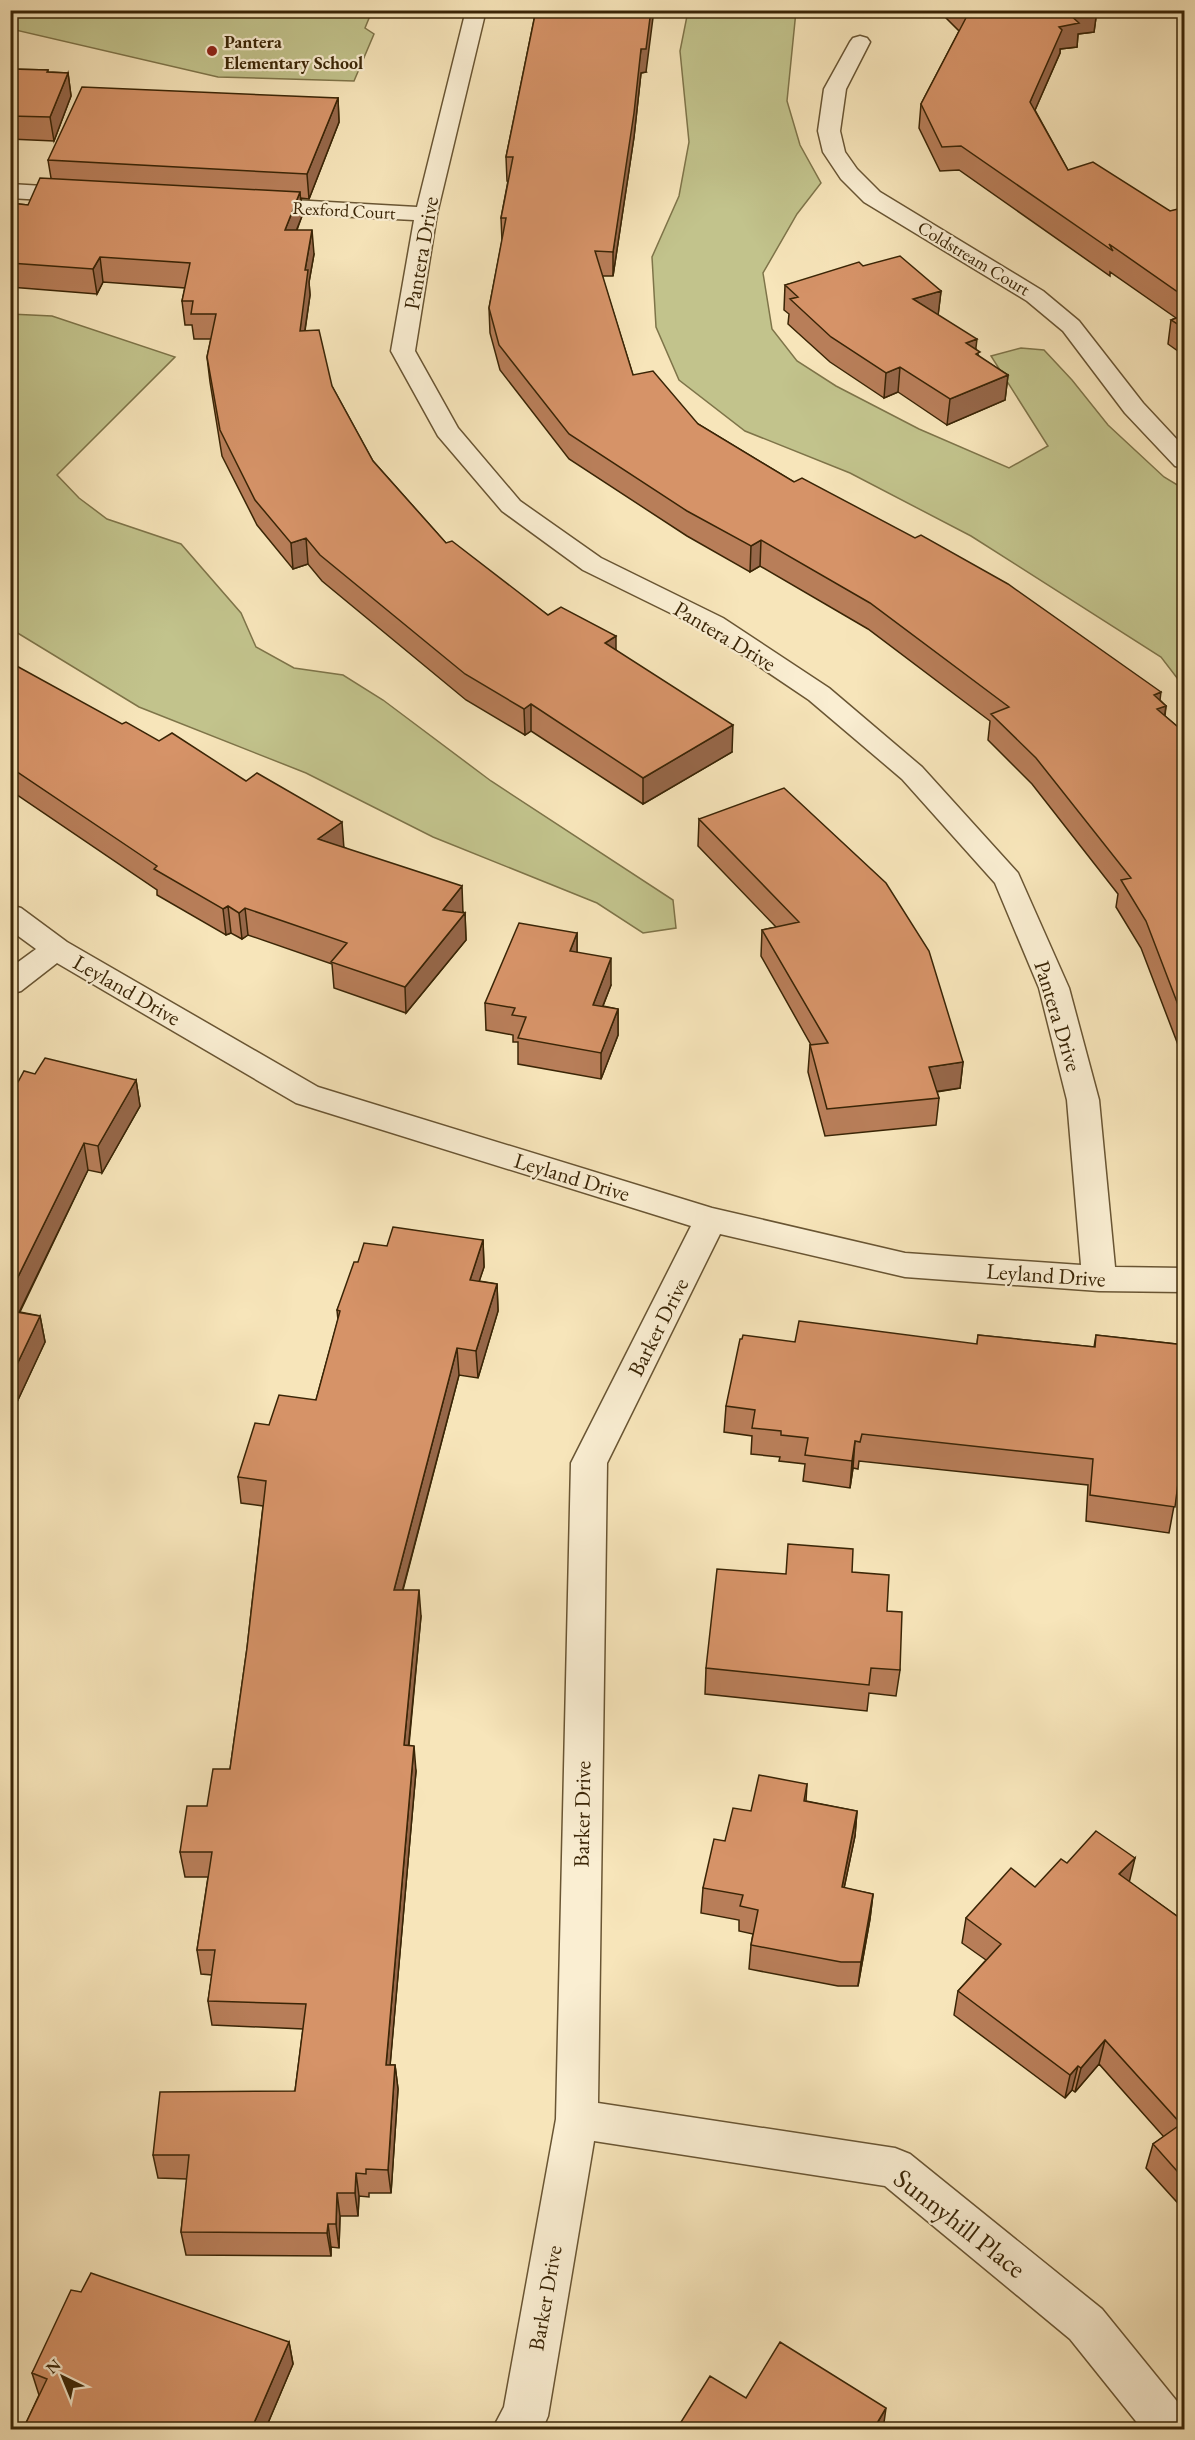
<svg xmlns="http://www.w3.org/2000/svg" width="1195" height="2440" font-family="'EB Garamond',serif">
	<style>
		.green { fill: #c2c38c; stroke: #7e7449; stroke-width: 1.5 }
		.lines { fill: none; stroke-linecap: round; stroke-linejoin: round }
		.minor-casing { stroke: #695533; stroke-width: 3 }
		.minor { fill: #faeed2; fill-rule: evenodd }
		.wall { fill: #b87e59; stroke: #3a2506; stroke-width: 1.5 }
		.shaded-wall { fill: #966749; stroke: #3a2506; stroke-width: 1.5 }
		.building { fill: #d69368; stroke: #3a2506; stroke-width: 1.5 }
		.poi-dot { fill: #8f2418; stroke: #faeed2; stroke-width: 2 }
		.labels { text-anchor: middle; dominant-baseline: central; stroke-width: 4.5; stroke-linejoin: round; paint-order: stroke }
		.far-poi-label { font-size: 18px; font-weight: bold; fill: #3a2506; stroke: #faeed2; text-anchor: start }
		.far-street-label { font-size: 18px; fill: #3a2506; stroke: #faeed2 }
		.street-label { font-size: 22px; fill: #3a2506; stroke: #faeed2 }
		.near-street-label { font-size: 27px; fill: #3a2506; stroke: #faeed2 }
	</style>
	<rect width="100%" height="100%" fill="#f7e5ba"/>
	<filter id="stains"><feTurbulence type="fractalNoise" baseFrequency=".00333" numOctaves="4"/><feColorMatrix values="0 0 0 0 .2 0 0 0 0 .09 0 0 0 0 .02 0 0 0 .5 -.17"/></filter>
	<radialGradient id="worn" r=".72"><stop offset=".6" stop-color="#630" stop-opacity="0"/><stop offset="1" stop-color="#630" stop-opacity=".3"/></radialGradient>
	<path class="green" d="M372,11L365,28L374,34L354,81L218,77L11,29V11Z
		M688,11H796L787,101L800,145L821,183L797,214L763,273L772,329L797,361L836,386L919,429L1009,468L1048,446L991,356L1021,348L1044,350L1072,380L1108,425L1164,477L1184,489V687L1161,657L971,536L850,473L745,431L679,380L656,327L652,257L679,196L689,142L680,51Z
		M10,314L52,316L175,357L57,475L79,498L107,519L181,544L241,613L256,647L294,668L343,675L383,700L491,781L673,900L676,928L643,933L597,903L433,837L306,773L139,707L11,629Z"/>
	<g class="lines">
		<g class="minor-casing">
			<path id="minor" d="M466,10H486L437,214L415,351L458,428L520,501L601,558L723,618L829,688L922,767L1018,873L1069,988L1099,1100L1115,1267L1184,1268V1292L1099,1291L905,1277L720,1234L607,1463L598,2103L895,2148L910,2154L1102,2309L1184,2410V2430H1143L1070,2339L885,2186L594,2141L548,2416L542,2430H492L504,2407L556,2119L571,1463L691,1226L296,1103L57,963L21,991L10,994V968L36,949L10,930V905L21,908L67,942L318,1087L712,1208L905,1253L1081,1265L1067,1100L1039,988L995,883L902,779L809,700L705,630L583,570L502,511L438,436L391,351L414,220L257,212L249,210L246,205L249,200L257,198L417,207Z
				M860,36L867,38L870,42L846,89L840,131L845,152L857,169L880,192L1043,291L1079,321L1143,403L1184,447V468L1175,466L1125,413L1063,331L1027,301L864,202L841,179L823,152L818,131L824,89L850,42L853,38Z
				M10,184L77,188L85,190L88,195L85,200L77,202L10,198Z"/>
		</g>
		<use href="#minor" class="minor"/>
	</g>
	<path class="wall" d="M536,10L646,72L641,73L634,137L613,276H602L633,375L698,424L794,482L1160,700L1166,706L1165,716L1185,733V1063L1141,948L1116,907L1118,894L1032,784L988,740L990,721L868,629L760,566L750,572L687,536L569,459L500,370L490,333L489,308L502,241L501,218L508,181H507L506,157Z
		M938,10H1097L1094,32L1078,34L1077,47L1060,49V53L1035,110L1068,170L1170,211L1185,209V356L1168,344L1171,320L1176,318L1110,272V276L959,170L940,171L919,128L921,104L959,31Z
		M10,69L48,70V72L68,73L71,96L54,141L10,139Z
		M338,98L339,122L309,199L301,198L302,216L297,230L314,254L309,282L310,295L305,331L332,386L373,461L446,543L548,615L616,650L732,752L643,804L531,731L525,735L466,700L322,581L308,564L293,569L257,525L222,456L210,382L207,357L211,339H194L192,325H185L182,301L185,288L103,282L97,294L10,287V203L28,205L51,178L48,160Z
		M863,266L941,291L938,315L976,349L979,357L1008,375L1005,400L947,425L898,392L884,398L830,362L788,324L789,314L784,310L785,285Z
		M10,666L465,913L466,940L406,1013L334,988L332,964L248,935L242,939L231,933L226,935L157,895V890L10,790Z
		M699,819L963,1062L960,1088L937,1092L939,1098L936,1125L825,1136L808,1072L810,1045H811L761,956L762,930L776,927L698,846Z
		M577,933V952L611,985L603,1006L618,1009V1035L601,1079L518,1064V1042H513V1035L486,1030L485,1003Z
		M35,1074L136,1080L140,1106L102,1173L88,1170L20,1312L40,1316L45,1342L10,1417V1081L18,1082Z
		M483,1240L484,1267L479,1281L497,1284L498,1311L478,1378L459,1375L403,1590L421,1616L409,1745L416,1771L390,2065H395L398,2089L391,2193H369V2197L359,2196L358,2216H340L339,2248L331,2247V2256L186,2255L181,2232L187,2179L158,2178L153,2155L295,2091L303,2029L212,2025L208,2001L212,1975L201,1974L197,1950L208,1877H185L180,1852L230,1769L247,1648L263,1506L241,1503L238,1477L269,1425L316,1400L338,1320L337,1310L358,1262L387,1246Z
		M978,1335L1094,1347L1096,1335L1185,1345V1496L1176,1495L1169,1533L1086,1521L1088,1485L859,1461L858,1469L853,1468L850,1488L803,1481L805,1464L779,1461L780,1457L751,1454L752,1436L724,1432L726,1406L795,1342L977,1344Z
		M852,1572L887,1611L900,1670L896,1696L869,1693L867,1711L705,1694L706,1668L786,1574Z
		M807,1784L806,1801L857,1811L855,1836L844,1888L873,1894L870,1919L858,1986H838L749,1969L751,1945L753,1934L739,1931V1920L701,1913L703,1888L725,1841L751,1811Z
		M1129,1882L1185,1922V2211L1146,2168L1153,2144L1164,2137L1099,2064L1075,2092L1072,2090L1065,2098L954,2015L958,1991L986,1960L962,1943L966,1918L1035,1887Z
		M81,2292L289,2342L293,2364L265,2430H26L25,2425L39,2395L32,2373Z"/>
	<path class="shaded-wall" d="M651,10H654L646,72L641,73L634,137L613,276V252L641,49Z
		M1085,10H1097L1094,32L1078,34L1077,47L1060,49V53L1028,126L1030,102L1059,27L1068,13Z
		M68,73L71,96L54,141L50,117Z
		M338,98L339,122L309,199L307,174Z
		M300,192L302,216L287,254L285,230Z
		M312,230L314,254L309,282L310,295L301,356L300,331L305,270Z
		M100,257L103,282L97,294L93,269Z
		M941,291L938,316L913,299Z
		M977,339L974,364L966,343Z
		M900,367L898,392L884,398L886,373Z
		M1008,375L1005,400L947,425L950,399Z
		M306,538L308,564L293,569L291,543Z
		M761,540L760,566L750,572L751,546Z
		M616,636V662L605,643Z
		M1161,692L1159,708L1166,706L1162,732L1154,695Z
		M531,704V731L525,735L524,709Z
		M733,725L732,752L643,804V778Z
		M342,822L344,849L318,839Z
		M462,886L463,913L443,910Z
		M228,906L231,933L226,935L223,909Z
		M245,908L248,935L242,939L239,913Z
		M465,913L466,940L406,1013L405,987Z
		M577,933V960L570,951Z
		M611,958V985L593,1031V1005Z
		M618,1009V1035L601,1079V1053Z
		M963,1062L960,1088L926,1093L929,1067Z
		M136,1080L140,1106L102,1173L98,1146Z
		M84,1143L88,1170L10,1331V1293Z
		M483,1240L484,1267L471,1306L470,1280Z
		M497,1284L498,1311L478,1378L476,1351Z
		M40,1316L45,1342L10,1417V1379Z
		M457,1348L459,1375L396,1615L394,1590Z
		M855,1441L853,1468L850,1488L852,1461Z
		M419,1590L421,1616L406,1771L404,1745Z
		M414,1746L416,1771L388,2089L386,2065Z
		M857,1811L855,1836L839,1912L842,1887Z
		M1135,1858L1129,1883L1119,1874Z
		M873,1894L870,1919L858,1986L861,1962Z
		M1105,2040L1099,2064L1075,2092L1081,2068Z
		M395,2065L398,2089L391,2193L388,2170Z
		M1078,2066L1072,2090L1065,2098L1070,2075Z
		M356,2173L359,2196L358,2216L355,2193Z
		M337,2193L340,2216L339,2248L336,2224Z
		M328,2224L331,2247V2256L327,2233Z
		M289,2342L293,2364L265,2430H251Z
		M886,2408L883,2430H873Z"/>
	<path class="building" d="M536,10H651L646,49H641L634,113L613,252L595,251L633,375L653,371L698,424L794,482L802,478L915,538L921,535L1008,584L1161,692L1154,695L1166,706L1157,709L1185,733V1023L1146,921L1121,880L1131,878L1036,758L991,714L1009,707L870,603L761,540L751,546L687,511L569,434L499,345L489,308L506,218H501L513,157H506Z
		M964,10H1085L1068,13L1079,23L1059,27L1062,30L1030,102L1068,170L1093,162L1170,211L1182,208L1185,209V297L1109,244L1113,251L961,146L942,147L921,104L968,14Z
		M10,69L48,70L47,72L68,73L50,117L10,116Z
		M82,87L338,98L307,174L48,160Z
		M40,178L300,192L285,230H312L305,270H308L300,331L319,330L332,386L373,461L446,543L452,541L548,615L561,607L616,636L605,643L733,725L643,778L531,704L524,709L465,674L320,555L306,538L291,543L255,500L220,430L207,357L216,314H191L193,301H182L190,263L100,257L93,269L10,263V203L28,205Z
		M900,256L941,291L913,299L977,339L966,343L980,352L976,354L1008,375L950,399L900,367L886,373L831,337L790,299L798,297L785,285L859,262L863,266Z
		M1185,315V329L1171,320Z
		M13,664L122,724L126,722L159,741L172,733L246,781L257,773L342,822L318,839L462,886L443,910L465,913L405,987L331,962L347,943L245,908L239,913L228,906L223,909L154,869L157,866L10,767V666Z
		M784,788L886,883L929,951L963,1062L929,1067L939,1098L827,1109L810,1045L828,1043L762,930L799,922L699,819Z
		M519,923L577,933L570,951L611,958L593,1005L618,1009L601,1053L518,1038L526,1017L512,1015L515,1008L485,1003Z
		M45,1058L136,1080L98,1146L84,1143L10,1293V1081L18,1082L24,1071L35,1074Z
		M393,1227L483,1240L470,1280L497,1284L476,1351L457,1348L394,1590H419L404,1745L414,1746L386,2065H395L388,2170L366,2169V2174L356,2173L355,2193H337L336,2224H328L327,2233L181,2232L189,2155H153L160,2092L295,2091L306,2004L208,2001L215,1950H197L212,1852H180L187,1806H207L213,1769H230L247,1648L266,1481L238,1477L255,1423L269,1425L279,1395L316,1400L340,1311L337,1310L354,1262H358L364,1243L387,1246Z
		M10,1311L40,1316L10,1379Z
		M799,1321L977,1344L978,1335L1095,1347L1096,1335L1185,1345V1469L1180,1468L1175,1507L1090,1495L1093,1459L862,1434L860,1442L855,1441L852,1461L805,1455L808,1438L781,1435V1431L752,1428L755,1410L726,1406L740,1339H742L743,1335L795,1342Z
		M788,1544L853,1549L852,1572L889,1575L887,1611L902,1612L900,1670L871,1668L869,1685L706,1668L717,1569L786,1574Z
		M759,1775L807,1784L804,1801L857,1811L842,1887L873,1894L861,1962H841L751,1945L758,1910L740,1906L743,1895L703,1888L714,1839L725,1841L733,1808L751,1811Z
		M1096,1831L1135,1858L1119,1874L1185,1922V2180L1153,2144L1181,2124L1105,2040L1081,2068L1078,2066L1070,2075L958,1991L1001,1944L966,1918L1011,1868L1035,1887L1061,1859L1067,1863Z
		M91,2273L289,2342L251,2430H38L25,2425L47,2379L32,2373L71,2290L81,2292Z
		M780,2342L886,2408L873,2430H676L710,2376L746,2398Z"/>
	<circle class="poi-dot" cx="212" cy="51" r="6"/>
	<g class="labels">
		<g class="far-poi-label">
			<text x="224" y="41">Pantera<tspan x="224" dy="21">Elementary School</tspan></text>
		</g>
		<g class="far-street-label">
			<text transform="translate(344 210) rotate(3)">Rexford Court</text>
			<text transform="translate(974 258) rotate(31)">Coldstream Court</text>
		</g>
		<g class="street-label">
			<text transform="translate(421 253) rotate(-80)">Pantera Drive</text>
			<text transform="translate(725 636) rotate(31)">Pantera Drive</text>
			<text transform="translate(127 990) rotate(30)">Leyland Drive</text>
			<text transform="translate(1058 1016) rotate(73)">Pantera Drive</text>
			<text transform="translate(572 1177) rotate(17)">Leyland Drive</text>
			<text transform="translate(1046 1275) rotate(4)">Leyland Drive</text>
			<text transform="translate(658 1327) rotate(-63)">Barker Drive</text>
			<text transform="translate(582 1814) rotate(-89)">Barker Drive</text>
			<text transform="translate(545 2298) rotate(-80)">Barker Drive</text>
		</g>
		<g class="near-street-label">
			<text transform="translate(960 2223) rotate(38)">Sunnyhill Place</text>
		</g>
	</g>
	<rect width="1195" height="2440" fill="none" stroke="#f7e5ba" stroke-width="36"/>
	<rect x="12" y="12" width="1171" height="2416" fill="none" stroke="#3a2506" stroke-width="3"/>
	<rect x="18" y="18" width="1159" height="2404" fill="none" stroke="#3a2506" stroke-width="1.5"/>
	<g transform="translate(63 2377) rotate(317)" stroke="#faeed2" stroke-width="4.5" paint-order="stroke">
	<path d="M0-4.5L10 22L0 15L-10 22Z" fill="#3a2506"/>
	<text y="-9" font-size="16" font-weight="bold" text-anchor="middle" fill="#3a2506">N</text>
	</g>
	<rect width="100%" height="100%" filter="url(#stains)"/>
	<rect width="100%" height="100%" fill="url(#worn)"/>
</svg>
